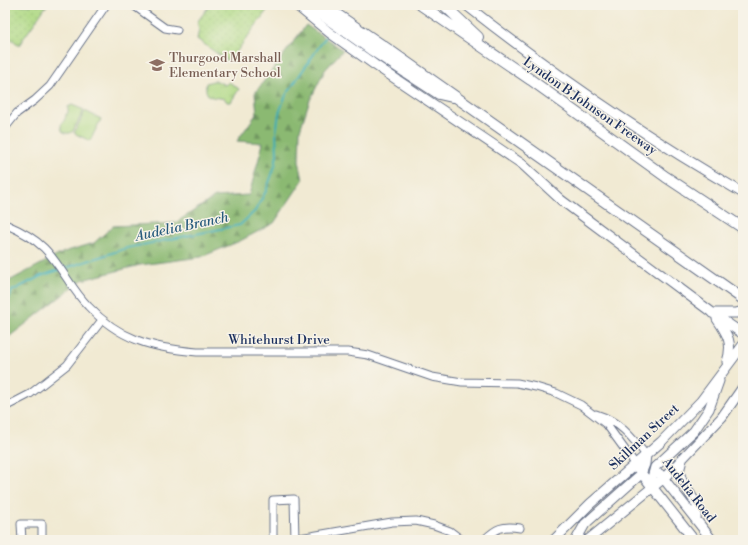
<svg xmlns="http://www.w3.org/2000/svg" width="748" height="545" font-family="'Libre Bodoni',serif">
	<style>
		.grass { fill: url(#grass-dots); stroke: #658471 }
		.forest { fill: url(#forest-firs); stroke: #537468 }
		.park { fill: url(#park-tufts); stroke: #658471 }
		.pitch { fill: #afd984; stroke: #658471 }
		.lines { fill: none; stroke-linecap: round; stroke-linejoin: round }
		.stream { stroke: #3daeb7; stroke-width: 2 }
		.minor-casing { stroke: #667087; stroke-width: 9 }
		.major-casing { stroke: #667087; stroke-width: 11 }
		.highway-casing { stroke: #667087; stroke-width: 12 }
		.minor { stroke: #fff; stroke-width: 7 }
		.major { stroke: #fff; stroke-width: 9 }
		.highway { stroke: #fff; stroke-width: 10 }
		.labels { text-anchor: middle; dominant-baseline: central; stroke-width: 3; stroke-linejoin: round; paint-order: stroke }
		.education-label { font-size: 13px; fill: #785e54; stroke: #f7f3e8; text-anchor: start }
		.street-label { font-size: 13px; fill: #1b2f5e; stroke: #f7f3e8 }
		.water-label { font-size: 14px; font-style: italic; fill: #275b7d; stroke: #f7f3e8 }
	</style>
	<defs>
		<pattern id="grass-dots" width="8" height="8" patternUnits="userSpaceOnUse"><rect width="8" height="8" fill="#afd984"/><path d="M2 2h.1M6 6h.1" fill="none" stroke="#96bb74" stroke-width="1.8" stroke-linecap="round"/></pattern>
		<pattern id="forest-firs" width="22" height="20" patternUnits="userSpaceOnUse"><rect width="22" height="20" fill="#8bb972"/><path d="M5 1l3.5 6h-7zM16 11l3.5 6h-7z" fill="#719761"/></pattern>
		<pattern id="park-tufts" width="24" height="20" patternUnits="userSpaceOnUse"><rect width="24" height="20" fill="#afd984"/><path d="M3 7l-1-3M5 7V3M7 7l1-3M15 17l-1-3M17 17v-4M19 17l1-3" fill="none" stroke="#96bb74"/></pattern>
	</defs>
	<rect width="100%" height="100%" fill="#f7f3e8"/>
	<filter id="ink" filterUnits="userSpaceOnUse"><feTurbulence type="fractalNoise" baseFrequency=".025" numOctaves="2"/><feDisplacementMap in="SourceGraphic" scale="8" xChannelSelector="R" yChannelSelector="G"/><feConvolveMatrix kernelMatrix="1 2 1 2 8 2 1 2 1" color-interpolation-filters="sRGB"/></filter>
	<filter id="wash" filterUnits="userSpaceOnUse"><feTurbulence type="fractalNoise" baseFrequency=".012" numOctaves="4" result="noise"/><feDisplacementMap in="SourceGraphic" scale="16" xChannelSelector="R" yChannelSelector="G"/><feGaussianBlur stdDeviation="0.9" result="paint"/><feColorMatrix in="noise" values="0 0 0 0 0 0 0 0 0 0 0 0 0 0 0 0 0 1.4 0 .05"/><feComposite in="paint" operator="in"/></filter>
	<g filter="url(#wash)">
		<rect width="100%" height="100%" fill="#f1ead3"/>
		<path class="grass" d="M5,5H47L19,45L5,34Z
			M210,5H271L229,62L197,39L199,29L197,22Z"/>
		<path class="forest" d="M306,25L343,50L325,70L309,102L300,130L299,161L303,180L274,223L240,241L201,257L140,265L82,280L5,340V283L64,252L94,243L113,226L175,223L215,197L249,195L263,143L237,141L257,113L255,93Z"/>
		<path class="park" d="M213,81H217L225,85L229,82L239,89L231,102H227L225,99C215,96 204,101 206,83Z
			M72,105L84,110L73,131C70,134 66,134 62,131L61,125L65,119L66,114L68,113V107Z"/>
		<path class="pitch" d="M85,111L101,119L90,141L74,133Z"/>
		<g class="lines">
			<path class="stream" d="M63,269L127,248L240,225L255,211L266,191L275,166L277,154L276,133L279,113L286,95L327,35
				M5,309L12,291L41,276L59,270"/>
		</g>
	</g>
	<g filter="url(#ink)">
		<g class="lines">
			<g class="minor-casing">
				<path id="minor" d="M133,5L165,28L177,30
					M5,128L17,113L35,100L50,86L106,5
					M5,224C19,230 33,237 44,248C61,265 71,289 88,306C120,340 152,348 197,352H348L368,355L432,377L462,382L517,383L536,387L556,393L581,405L607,425L636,465
					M5,407L30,394L67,365L102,320
					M596,414C619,421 631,436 646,455
					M22,540L21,524H42V540
					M273,540V500L294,499L295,539
					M288,540L392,522L416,521L434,525L450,531L462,540
					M484,540C496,528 503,525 520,528"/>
			</g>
			<g class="major-casing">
				<path id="major" d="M296,5L330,33L375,65L522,164L561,200L714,314L743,334
					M466,5C552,73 648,138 743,193
					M712,313H736L743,311
					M717,319C728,335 733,343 727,362
					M682,460L679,471L682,481L697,505L696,520
					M638,469L694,540
					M660,474L712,540
					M652,488V478L655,467L694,431L709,409L719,381
					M554,540L590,504L661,442L701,401L743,345
					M576,540L585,524L641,474L645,464L646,455
					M588,540L664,478L722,417L743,387"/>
			</g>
			<g class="highway-casing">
				<path id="highway" d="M308,5L370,49L439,94L452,97
					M323,5L389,50L743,299
					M421,5L531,80L666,177L743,228
					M444,5L478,37"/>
			</g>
			<use href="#minor" class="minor"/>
			<use href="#major" class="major"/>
			<use href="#highway" class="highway"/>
		</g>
	</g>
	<defs>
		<g id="school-bare" transform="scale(1.2)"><path d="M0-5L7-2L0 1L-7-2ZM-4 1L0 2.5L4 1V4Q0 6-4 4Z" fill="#8d6e63" stroke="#f7f3e8" stroke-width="2.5" paint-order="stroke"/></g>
	</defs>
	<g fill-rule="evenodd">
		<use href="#school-bare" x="157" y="65"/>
	</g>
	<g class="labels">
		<g class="education-label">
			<text x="169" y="58">Thurgood Marshall<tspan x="169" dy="15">Elementary School</tspan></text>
		</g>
		<g class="street-label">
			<text transform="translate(590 106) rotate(35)">Lyndon B Johnson Freeway</text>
			<text x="279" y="340">Whitehurst Drive</text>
			<text transform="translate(644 437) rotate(-43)">Skillman Street</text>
			<text transform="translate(689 490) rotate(52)">Audelia Road</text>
		</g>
		<g class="water-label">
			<text transform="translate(182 227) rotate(-12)">Audelia Branch</text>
		</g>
	</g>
	<rect width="748" height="545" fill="none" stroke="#f7f3e8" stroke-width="20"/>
</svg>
